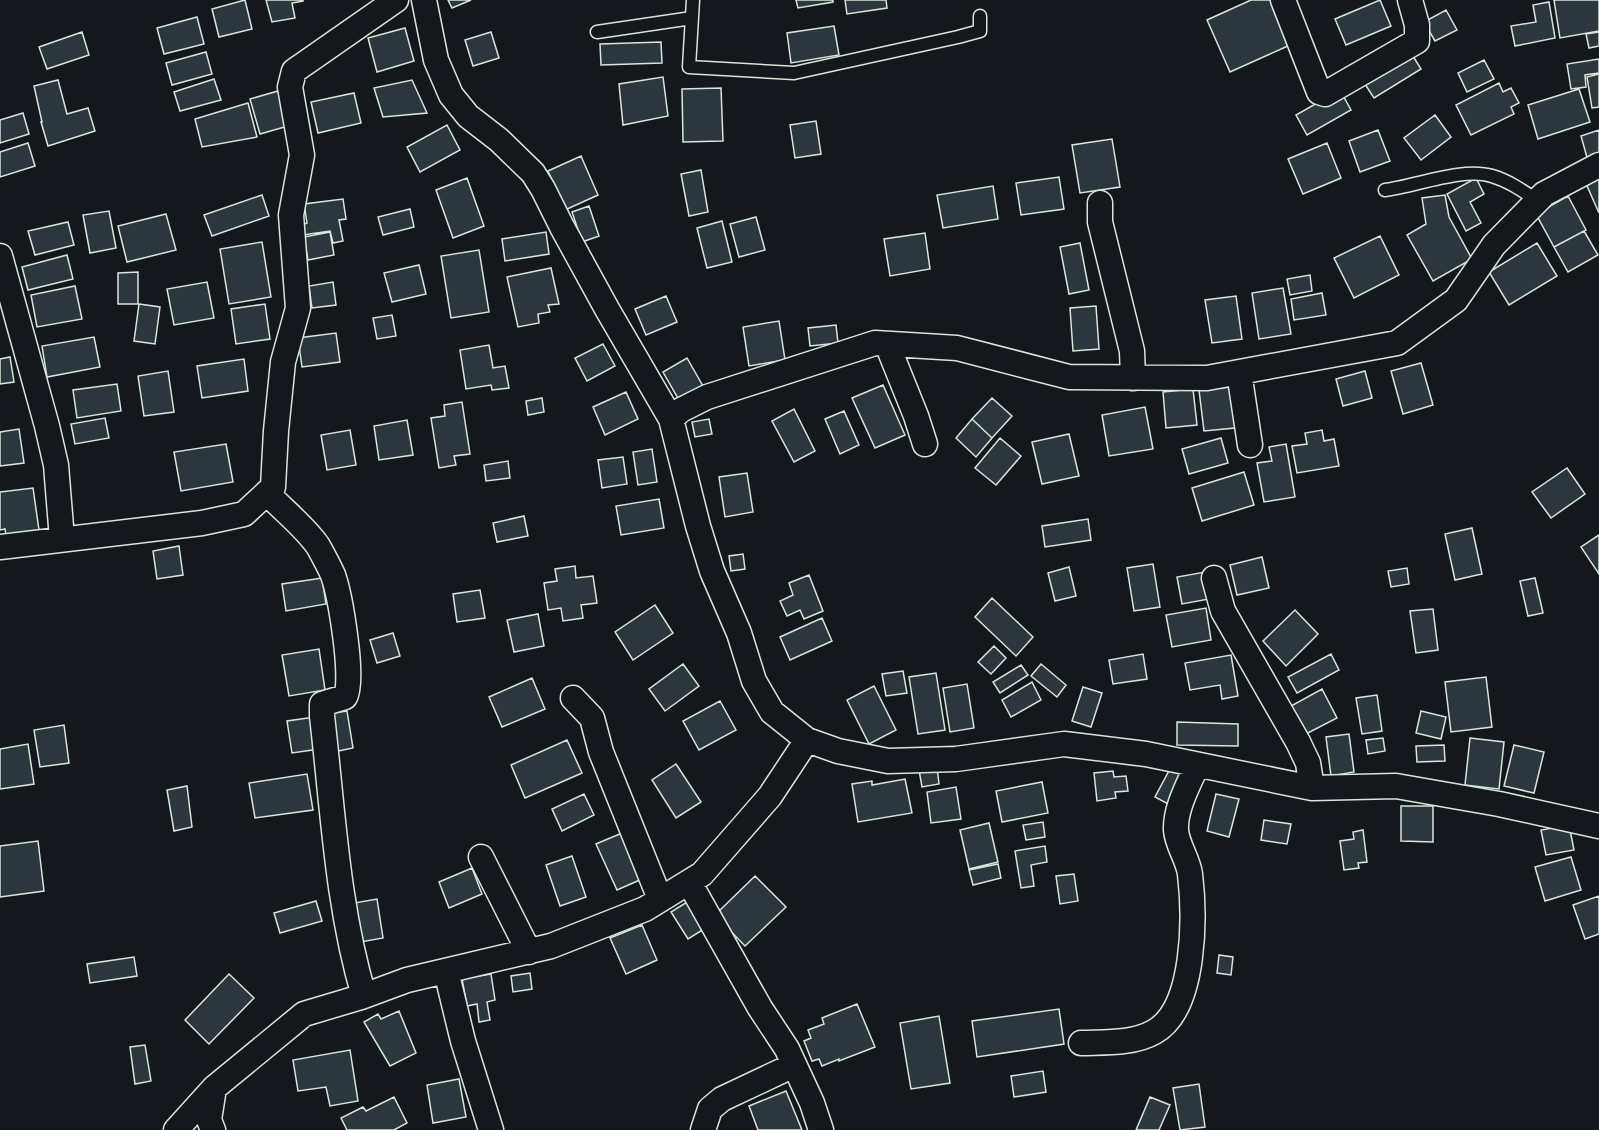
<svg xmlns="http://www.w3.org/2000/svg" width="1599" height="1130" font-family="Signika,sans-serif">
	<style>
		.building { fill: #2c363c; stroke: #d8e6dc; stroke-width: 1.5 }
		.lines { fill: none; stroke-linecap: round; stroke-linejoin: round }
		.lane-casing { stroke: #d8e6dc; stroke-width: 15 }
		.street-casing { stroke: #d8e6dc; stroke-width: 27 }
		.lane { stroke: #14181c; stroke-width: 12 }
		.street { stroke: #14181c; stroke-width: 24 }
	</style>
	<rect width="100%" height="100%" fill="#14181c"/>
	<path class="building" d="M245,0L252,29L219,37L212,9Z
		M266,0H303V1L292,3L295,18L272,22Z
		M448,0H471L452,8Z
		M796,0H833V2L798,8Z
		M845,0H886L887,8L847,14Z
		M1251,0H1270L1290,45L1230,72L1207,20Z
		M1380,0L1391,26L1346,45L1335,19Z
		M1554,0H1599V31L1560,38Z
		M1549,2L1555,38L1515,46L1511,26L1536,22L1533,5Z
		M1446,10L1457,30L1435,41L1424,22Z
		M197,17L204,44L164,54L157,28Z
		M834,26L839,55L791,63L787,33Z
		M405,28L414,61L377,72L368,38Z
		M82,32L89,55L47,69L39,47Z
		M491,32L499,58L473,66L465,40Z
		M1599,32V46L1589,48L1586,34Z
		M661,42L662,63L601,65L600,44Z
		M1408,48L1421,69L1374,98L1361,78Z
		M206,52L212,74L172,85L166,63Z
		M1599,59V73L1585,75L1586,87L1571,89L1567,64Z
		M1484,60L1494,79L1467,92L1458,73Z
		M1599,74V107L1592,108L1587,77Z
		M663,77L668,116L623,125L619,84Z
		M214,79L221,100L180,111L174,92Z
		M58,80L67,114L88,108L95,131L48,146L41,122H42L34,86Z
		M412,80L427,113L383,117L374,88Z
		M1499,83L1503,92L1511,88L1519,103L1511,107L1514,114L1471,135L1456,105Z
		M721,88L723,141L683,142L682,89Z
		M1579,89L1590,122L1538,139L1528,105Z
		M1340,90L1351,110L1307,135L1296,115Z
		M278,91L288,126L260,134L250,99Z
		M354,93L361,123L318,133L311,102Z
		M248,103L257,137L202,147L195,119Z
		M23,113L29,134L0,143V120Z
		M1435,115L1451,137L1421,160L1404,138Z
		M816,121L821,154L795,158L790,125Z
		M447,125L460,150L420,172L407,147Z
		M1378,130L1390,161L1360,172L1349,141Z
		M1599,130V158L1588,161L1581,136Z
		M1112,139L1120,187L1080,193L1072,145Z
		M28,143L35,166L0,177V152Z
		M1327,143L1341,178L1303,194L1288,159Z
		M581,156L598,195L565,210L548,171Z
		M701,170L708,212L689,216L681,174Z
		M1599,172V213L1584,179Z
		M1059,177L1064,209L1021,215L1016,183Z
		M467,178L484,226L453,238L436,190Z
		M1476,178L1484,194L1470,202L1481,223L1466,231L1447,194Z
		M993,186L998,219L943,228L937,195Z
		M262,195L269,216L212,236L204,215Z
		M1445,195L1449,217L1472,259L1433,281L1407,235L1426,224L1422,198Z
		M1568,196L1586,230L1554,247L1536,214Z
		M343,199L346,219L339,220L343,241L333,243L330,231L303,235L302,225L307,223L304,204Z
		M589,206L599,236L582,242L572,212Z
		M410,209L414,227L383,235L378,217Z
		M109,211L116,248L90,253L83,215Z
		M166,214L176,250L127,262L118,226Z
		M756,217L765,250L739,257L730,224Z
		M722,221L732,262L707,268L697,228Z
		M68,222L74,245L35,255L28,231Z
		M1584,231L1598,255L1568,272L1554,247Z
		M330,232L334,255L308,260L304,237Z
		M546,232L549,254L505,261L502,239Z
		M925,233L930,269L890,276L884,239Z
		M1380,236L1399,275L1354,298L1334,258Z
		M262,242L271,297L229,304L220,249Z
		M1080,243L1089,290L1069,294L1060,247Z
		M1537,243L1557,276L1509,305L1489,272Z
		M479,250L489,312L451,318L441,256Z
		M67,255L73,279L28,290L22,267Z
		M419,265L426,294L392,302L384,273Z
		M551,268L559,304L548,305L550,312L538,314L539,323L518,327L507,277Z
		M138,272V304H118V273Z
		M1310,275L1312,291L1290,295L1287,279Z
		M207,282L214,318L174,325L167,289Z
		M333,282L336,305L312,308L309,286Z
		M75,286L82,319L37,327L31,295Z
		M1283,288L1291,334L1259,339L1252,293Z
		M1322,293L1326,315L1294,320L1291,299Z
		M666,296L677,322L646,335L635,309Z
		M1236,296L1242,339L1212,343L1205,300Z
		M139,304L160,307L155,344L134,341Z
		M265,304L270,339L236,344L231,309Z
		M1096,306L1099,349L1073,351L1070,308Z
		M392,315L396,336L377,339L373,318Z
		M779,321L785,360L749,366L743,327Z
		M836,325L838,343L810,346L808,328Z
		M336,333L340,362L302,367L298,338Z
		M94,337L100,367L47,377L42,346Z
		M603,344L615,366L587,381L575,358Z
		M489,345L493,368L505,366L509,388L492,390L491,385L466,389L460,350Z
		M10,357L14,382L0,384V359Z
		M687,358L703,386L679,400L663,372Z
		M244,359L248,391L202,398L197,366Z
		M1421,363L1433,405L1403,414L1391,371Z
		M168,371L174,412L144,416L138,376Z
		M1365,371L1372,398L1343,406L1336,379Z
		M117,384L121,411L77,418L73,390Z
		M883,385L905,435L875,448L852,398Z
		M1231,387L1235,428L1204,431L1199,390Z
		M1193,389L1197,425L1166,428L1163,392Z
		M626,392L638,419L605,435L593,407Z
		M542,398L544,412L528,415L526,401Z
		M992,398L1012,416L992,438L972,419Z
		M462,402L470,454L454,456L456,465L439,468L431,418L445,416L444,405Z
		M1145,407L1153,449L1109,456L1102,415Z
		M794,409L815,451L794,462L772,421Z
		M844,411L859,445L840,454L825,419Z
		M105,418L109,438L75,444L71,424Z
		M709,419L712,434L695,437L692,422Z
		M972,419L992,438L976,457L956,438Z
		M407,420L413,455L379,460L374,426Z
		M19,429L24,463L0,466V432Z
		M350,430L356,465L327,470L321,435Z
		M1322,430L1324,441L1334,439L1339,466L1297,473L1292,446L1307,444L1305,433Z
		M1069,434L1079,476L1042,484L1032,442Z
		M1000,438L1021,456L996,485L975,468Z
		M1221,438L1228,463L1189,474L1182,449Z
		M226,444L233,482L181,491L174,452Z
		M1286,444L1295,497L1264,502L1257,463L1272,461L1269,447Z
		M652,449L657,482L638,485L633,452Z
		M623,457L627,484L602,488L598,460Z
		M508,461L510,478L486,481L484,465Z
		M1567,468L1585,494L1551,518L1532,492Z
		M1244,472L1254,505L1202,521L1192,488Z
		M747,473L753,512L725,517L719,477Z
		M33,488L39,530L6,535L5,529L0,530V492Z
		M659,499L664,528L621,535L616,506Z
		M524,516L528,536L497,542L493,523Z
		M1088,519L1091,540L1045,547L1042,526Z
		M1472,528L1482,574L1455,580L1445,534Z
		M1599,535V574L1581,547Z
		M179,546L183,575L157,579L153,551Z
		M743,554L745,569L731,571L729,556Z
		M1262,557L1269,588L1237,595L1230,565Z
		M1153,564L1160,607L1134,611L1127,568Z
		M575,566L576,578L593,576L597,603L581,605L583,618L563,621L561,608L548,610L544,583L557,581L555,569Z
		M1069,567L1076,596L1055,601L1048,573Z
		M1407,568L1409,584L1391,587L1388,571Z
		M1205,572L1209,599L1182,604L1177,577Z
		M809,575L823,611L804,619L800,610L787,616L780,601L793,595L789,583Z
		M322,578L326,604L286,611L282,584Z
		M1535,578L1543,613L1528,616L1520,581Z
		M480,590L485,618L457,622L453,594Z
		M992,598L1033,637L1016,656L975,617Z
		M655,605L673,633L633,660L615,632Z
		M1206,608L1211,640L1172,647L1166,615Z
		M1433,609L1438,650L1416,653L1410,611Z
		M1295,610L1318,634L1286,666L1263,641Z
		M538,614L544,646L514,652L507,620Z
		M822,618L832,641L790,660L780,637Z
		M393,633L400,656L377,663L370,640Z
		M994,646L1006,658L991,674L978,662Z
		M319,649L325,690L289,696L282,655Z
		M1143,654L1147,679L1113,684L1109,660Z
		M1331,654L1339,670L1297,693L1288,677Z
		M1231,655L1238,696L1222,699L1220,685L1190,690L1185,663Z
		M683,664L699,686L665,711L649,689Z
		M1041,664L1066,685L1057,697L1031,676Z
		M1021,665L1028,675L1000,693L993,682Z
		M903,671L907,693L886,696L882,674Z
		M936,673L945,730L918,734L909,677Z
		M1486,677L1492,727L1451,732L1445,682Z
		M532,678L545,709L502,727L489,697Z
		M1032,682L1041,700L1011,717L1002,700Z
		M967,684L974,728L950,732L943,688Z
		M874,686L896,730L869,744L847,700Z
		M1083,687L1102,693L1091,727L1072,721Z
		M1322,689L1337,718L1306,734L1291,706Z
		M1377,695L1382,731L1362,734L1356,698Z
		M720,701L736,730L699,750L683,721Z
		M347,711L353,748L338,751L332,713Z
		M1421,711L1446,717L1441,739L1416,733Z
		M315,717L319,749L292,753L287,721Z
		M1177,722L1238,724V746L1177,745Z
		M64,725L69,763L40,767L34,730Z
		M1349,734L1354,772L1331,776L1326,737Z
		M1383,738L1385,751L1368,754L1366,740Z
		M1470,738L1504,742L1499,789L1465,785Z
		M567,740L582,773L525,798L511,765Z
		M28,744L34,784L0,789V749Z
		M1444,745L1445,761L1417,762L1416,746Z
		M1514,745L1544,752L1534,793L1504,786Z
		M676,764L701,802L676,818L652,780Z
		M937,767L939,784L922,787L919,770Z
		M1171,767L1186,775L1170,805L1155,797Z
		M1113,771L1114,777L1126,776L1128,791L1115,792L1116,798L1097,801L1094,773Z
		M307,774L313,810L255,818L249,783Z
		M905,779L912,813L858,822L852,784L872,781V785Z
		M1042,782L1048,813L1002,822L996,791Z
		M187,786L192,827L174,831L167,790Z
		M956,787L961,819L931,823L927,792Z
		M584,794L594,815L562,831L552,809Z
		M1216,794L1239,799L1229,837L1207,831Z
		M1401,806H1433V842L1401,841Z
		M1264,820L1291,824L1287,844L1261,840Z
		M1043,822L1045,837L1026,840L1023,825Z
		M989,823L998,862L969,869L960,830Z
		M1569,825L1574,850L1546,855L1541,830Z
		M1363,830L1367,862L1358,863L1359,868L1344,870L1340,841L1354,839L1353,832Z
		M622,833L642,879L617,890L596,844Z
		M38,841L44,891L0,897V846Z
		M1045,846L1047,862L1031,865L1034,886L1021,888L1015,851Z
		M572,856L586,897L560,906L546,865Z
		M1571,857L1581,890L1545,901L1535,867Z
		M998,864L1001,878L973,885L969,870Z
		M472,868L482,894L449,908L439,882Z
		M1074,874L1078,901L1060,904L1056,876Z
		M755,876L786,907L745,946L715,915Z
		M1599,896V934L1585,939L1573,905Z
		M377,899L383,938L361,942L354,903Z
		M316,901L322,921L280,933L274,913Z
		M687,902L704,929L688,939L671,912Z
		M642,925L657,960L626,974L610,938Z
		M1219,955L1233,957L1231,975L1217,973Z
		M134,957L137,976L90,983L87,964Z
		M530,973L532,989L513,992L511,976Z
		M229,974L254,998L209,1044L185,1020Z
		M491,974L495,1000L487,1002L490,1020L479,1022L477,1004L467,1006L462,979Z
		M857,1004L875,1047L839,1061V1059L822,1066L819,1059L812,1061L804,1041L811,1038L808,1030L824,1024L822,1018Z
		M1059,1009L1064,1044L977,1057L972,1021Z
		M399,1011L416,1053L390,1066L364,1022L378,1014L381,1019Z
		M939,1016L950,1083L911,1089L900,1023Z
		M145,1045L151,1081L135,1084L130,1047Z
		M350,1050L358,1101L330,1106L326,1087L298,1091L293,1060Z
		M1043,1071L1046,1092L1014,1097L1011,1076Z
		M459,1079L466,1117L433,1123L427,1085Z
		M1199,1084L1205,1127L1180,1130L1173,1088Z
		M786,1091L802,1130H758L749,1106Z
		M394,1097L407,1123L394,1130H347L341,1118L363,1107L366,1111Z
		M1150,1097L1170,1105L1159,1130H1136Z"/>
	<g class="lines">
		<g class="lane-casing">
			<path id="lane" d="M693,0L689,67L794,73L958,37L980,31V16
				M597,32L692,18
				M1385,190C1416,186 1463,167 1492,176C1509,181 1523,191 1538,201"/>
		</g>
		<g class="street-casing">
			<path id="street" d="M424,0L436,60L451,95L468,116L499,140L533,173L543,189L562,227L607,309L671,419L698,526L712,571L739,633L754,681L772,712L807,740L838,751L888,761L956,759L1064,744L1146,754L1312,788L1396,786L1499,804L1599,826
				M1283,0L1319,92L1325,94L1417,41V25L1410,0
				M1100,203V222L1132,351L1133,378
				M0,256L47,426L56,465L62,539
				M887,344L916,416L925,444
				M1239,372L1250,445
				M671,419L681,410L707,397L875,343L957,348L1069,377L1207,378L1397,343L1456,300L1494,245L1544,194L1599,165
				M267,493C283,510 305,527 318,546C323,555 329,566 333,575C340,595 355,681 345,697L322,704V716C333,810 337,905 364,996
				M0,547L202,523L244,514L273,487L276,431L283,362L298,308L291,215L302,155L290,87L294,71L396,0
				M1214,578L1223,611L1298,742L1308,763L1312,788
				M573,698L592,718L601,752L660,899
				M481,857L529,952
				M689,882L760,1008L787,1049L812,1103L821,1130
				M446,971L463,1041L491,1130
				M1081,1043C1104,1042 1133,1044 1154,1032C1196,1009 1195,916 1190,874C1188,859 1177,845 1176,830C1175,808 1189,784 1197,765
				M176,1130L214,1088
				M213,1130L209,1120L214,1088L304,1014L361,997L407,980L551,946L645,909L702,874L770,796L807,740
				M703,1130L710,1109L722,1099L794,1065"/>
		</g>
		<use href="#lane" class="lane"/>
		<use href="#street" class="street"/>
	</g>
</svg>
